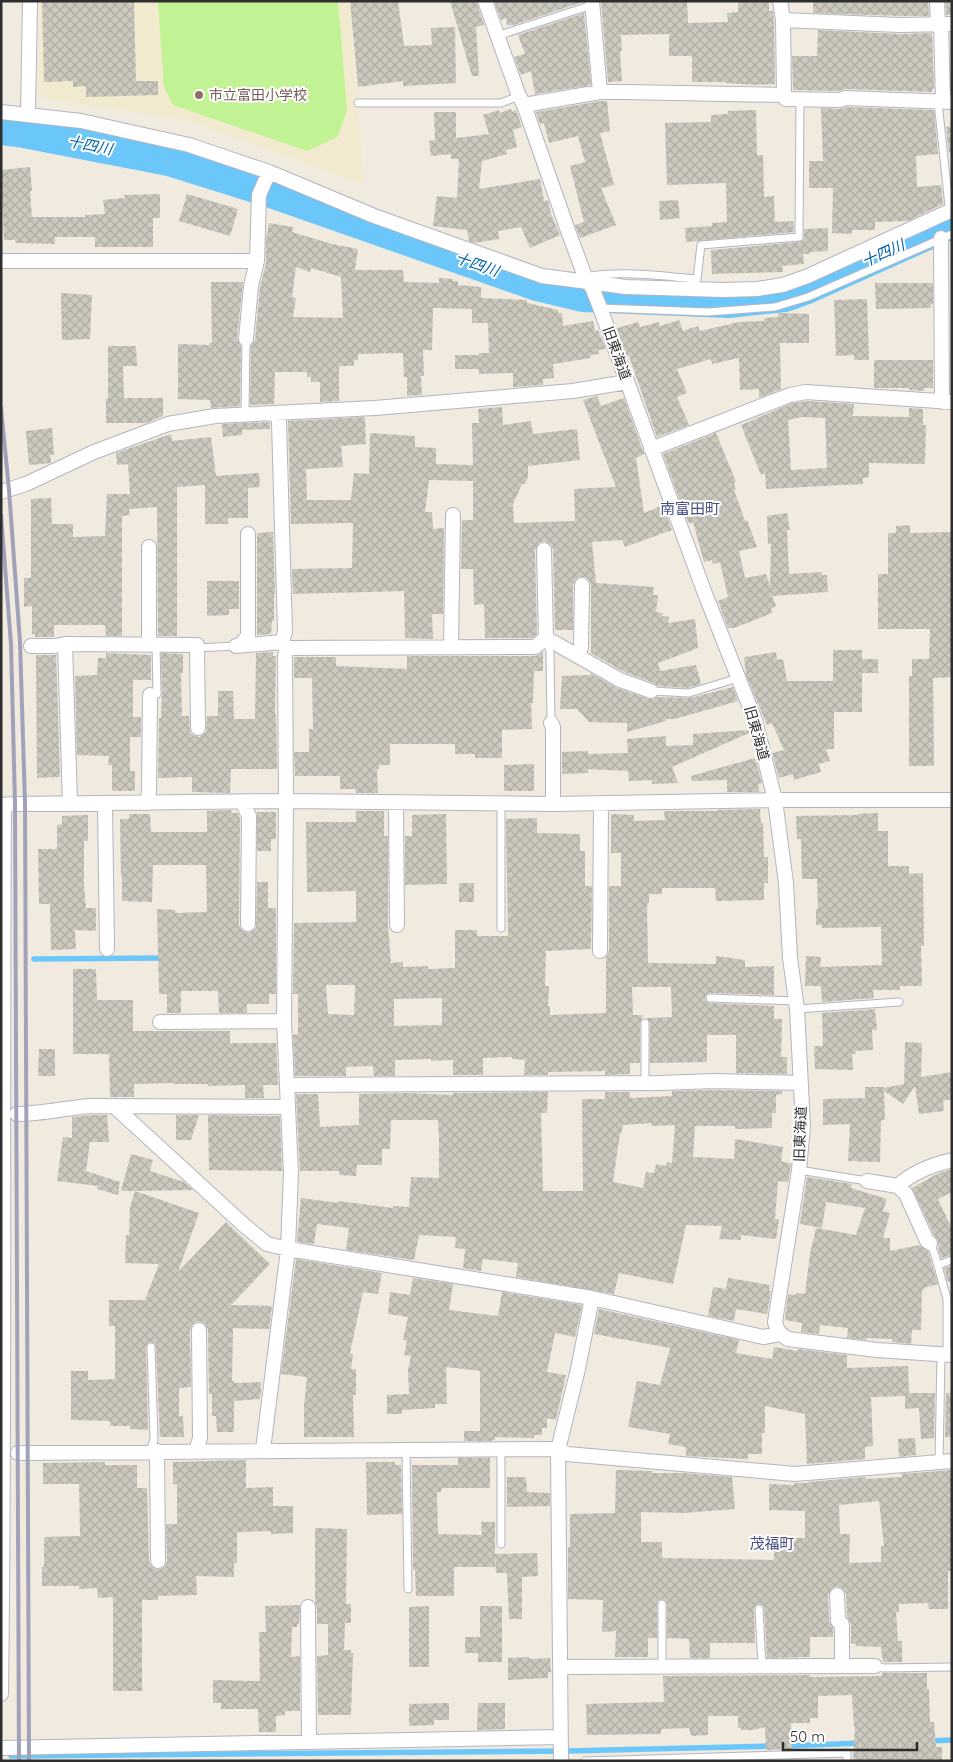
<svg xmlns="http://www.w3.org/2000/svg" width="953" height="1762" font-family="Quicksand,'Noto Sans JP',sans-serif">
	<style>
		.education { fill: #f2eace }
		.pitch { fill: #c1f293 }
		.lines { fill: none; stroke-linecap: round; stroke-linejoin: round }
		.stream { stroke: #6bc7f9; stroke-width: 5.5 }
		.river { stroke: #6bc7f9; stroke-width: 32 }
		.building { fill: url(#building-cross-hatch); fill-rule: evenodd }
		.lane-casing { stroke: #b3b4c2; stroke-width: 9 }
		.street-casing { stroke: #b3b4c2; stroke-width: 16 }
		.lane { stroke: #fff; stroke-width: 7 }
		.street { stroke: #fff; stroke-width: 14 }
		.rail { stroke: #a1a2b9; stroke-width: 4 }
		.education-dot { fill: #8d6e63; stroke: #fff; stroke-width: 2 }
		.labels { text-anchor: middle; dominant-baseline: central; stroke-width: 4; stroke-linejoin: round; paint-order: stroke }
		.education-label { font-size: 14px; fill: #785e54; stroke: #fff; text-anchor: start }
		.street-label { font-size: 14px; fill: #2e2e2e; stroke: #fff }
		.water-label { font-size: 15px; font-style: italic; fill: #0263ae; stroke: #fff }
		.neighbourhood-label { font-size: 15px; fill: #494e83; stroke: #fff }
	</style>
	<defs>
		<pattern id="building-cross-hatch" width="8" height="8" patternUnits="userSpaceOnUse" patternTransform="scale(1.25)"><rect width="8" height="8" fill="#cbc8be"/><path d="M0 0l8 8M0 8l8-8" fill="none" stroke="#afaca4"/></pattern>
	</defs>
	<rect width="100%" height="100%" fill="#f0eadf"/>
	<path class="education" d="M40,1H390L392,10L350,16L364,184L186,120L45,99L38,92Z"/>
	<path class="pitch" d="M158,1H338L347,111L337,137L307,151L173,105L164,87Z"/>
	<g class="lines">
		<path class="stream" d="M34,959L165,958
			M928,1741L952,1740
			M786,1746L862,1743
			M11,1756L567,1751L772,1746"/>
		<path class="river" d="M1,129L24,132L169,160L271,192L537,285L583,296L729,302L785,296L807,288L952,223"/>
	</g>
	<path class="building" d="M42,1H134L136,81H158V95L86,97V86L73,87V81L44,82Z
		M350,1H398L404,46L432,45L431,28L455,27L456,83L403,86V81L358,87Z
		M450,1H476L484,25L476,27L479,76H472Z
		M494,1H583V2L514,25H507L506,18L501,20Z
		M601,1H687L688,23L728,22L727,13L738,12V1H769V11H773L774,21L775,84L755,85L726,83V82H692V56H669V34L621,35L622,51H620L622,81L608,82Z
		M813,1H928L929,16H899L813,13Z
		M946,1H952V15H946Z
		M584,13L591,85L535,94L531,71L521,75L514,57L525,54L518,35Z
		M818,30L899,34L932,33L934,89H932V92L845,89L838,91L793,90L792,56H817Z
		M601,101H607L610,131L600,133L614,185L601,188L616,225L580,238L575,225L584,222L570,166L585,162L578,136L549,143L544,123L540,124L536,112Z
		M847,107L934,110L938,154L916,156L917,187L941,185L943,204L908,221L875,222V230H852V234L832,233L833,188H809V161H823L821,108L840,109Z
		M511,109L512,112L516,110L522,127L513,130L517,147L506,150L507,154L482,161L479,189L540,179L544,201L548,200L551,214L560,235L530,248L521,227L498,231L499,239L474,243L469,241L467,230L433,226L437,196L457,198L459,159H451V154L431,156L429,141L435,140L434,112H456V138L489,134L483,115L499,110L500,113Z
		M756,110L757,155H763L764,197L774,196L775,222L793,221L794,232L686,242L685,228L712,226V223L727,222L726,183L667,185L665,123L711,122V115L728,114V111Z
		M952,126V152L949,153L946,127Z
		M30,167L32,191H30L32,217H85V215L105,214L103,200L125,198L124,195L160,194V218H153V247H95V237H55V244L16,243L15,240H4L1,170Z
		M187,194L238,209L230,236L179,221Z
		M678,200L680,218L660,220L659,201Z
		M269,223L293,227L292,232L332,244L358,249L355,270H403L404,282L439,283V278L452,279L453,281H458V285L481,287V298L527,300V303L558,310V313H562L563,326L593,321L595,331L598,330L606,349L598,350L599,354L591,355V358L553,364L554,378L543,379V385L513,387V373L479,374V369H455V355H479V353H489L488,323H472V309L433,308L432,350H423L424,376H421L422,395L407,396V377H404L403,353L358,354V360H354V366H339V401L320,402V382H311V377H307V372H275L274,404L250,405L251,346L255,340L260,287L266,263V240ZM296,267L310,272L311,268L341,277L343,318L293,317L296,298L292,297Z
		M828,228V251L810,252V254H803L804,264L782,266L783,272L712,274L711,250L799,242L804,239V229Z
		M211,282H243L237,338L241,346L240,406L211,408L210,400L178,399V344L209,345V343H212Z
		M875,283H933V304H931V308L876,309Z
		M61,293L92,295L90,339L62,340Z
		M867,299L869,360H854V355L836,356L834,300Z
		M778,313L809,314V343H780L781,389L759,398V389L740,390L739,358L712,364L711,359L677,369L687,393L677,397L689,425L657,437L629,356L627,357L617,328L638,322L640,327L659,322L660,326L679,320L683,331L698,326L700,331L739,322L764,321V318L778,317Z
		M108,346H136L137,366H123L124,398H163V416L146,423H106V399H108Z
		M874,360H933V388H924V391L909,390V388H874Z
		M597,396L601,406L624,398L644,454L636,458L644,513L663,505L672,530L625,547L622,540L592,542L596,583L654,587L653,595H658L656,612L663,613L662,616L669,617L668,623L695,619L698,648L658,663L660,671L696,665L701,684L688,688L658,686L654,683L624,672L591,653V585L589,580L586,577H578L573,584V630H555L553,550L551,545L544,541L539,543L535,550L537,634L532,638H485L484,604L474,605L473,569H461L462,520H473V481L429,480L425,512H432L433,529L444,528L443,614H432L433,639L405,638L404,591L293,594L292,569L352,568L353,523L291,524L288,421L365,417L366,444L341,446L343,467L306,469L307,500H351L354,473L369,474L370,433L415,436V447L436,448V464L473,465L472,423H479L478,409L502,407L503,425L531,421L533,434L577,429L580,460L528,466V477L525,484H522L513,504L514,523L575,521L574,489L616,487L583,400Z
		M807,401L854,404L853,416L909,417V408L923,409V425H926L925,464L869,463V477L863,478V484L766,489L765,473L761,475L741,425L792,403ZM802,417L825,418L827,468L791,470L788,420Z
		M270,422V429L242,430V435L223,437L222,424Z
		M52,428L54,455H50L51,463L29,465L26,431Z
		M716,433L736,482L734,483L736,490H734L745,521L747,520L757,547L739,551L745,578L766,574L770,586L771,544H768L767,516L787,513L790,530H787L789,574L822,572V575H827L828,592L772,596L776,606L771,608L772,613L734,628H728L718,601L728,597L720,562L713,564L712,560L704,562L693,522L690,524L687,520L663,454Z
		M171,434L172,441L211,437L216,476L259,473L260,487L248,488V518H228V524H205V485L177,487V636H158L157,507L129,509L130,515L122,516V636H106L105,625H54V637H35V634H32V606L24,607V578H31V499L51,498L52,524H73V537L105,536L107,494H130L128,464L117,465L116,453Z
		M910,525V533L952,532V677L933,678L934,766H909V676H912V659H929L930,629H878V574H888V533H896V526Z
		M273,532L275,594H274V621H272L271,634L257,635V533Z
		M207,581H239V609H229V615L207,616Z
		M833,650H862V659H878V673H862V712H834V749H826L830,761L819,764L821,772L794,780L793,774L779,778L772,753L784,750L772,723L767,725L746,675L744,657L776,652L777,660L783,659L787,681H833Z
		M271,652H273V656H276L275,715H276L277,769H231L230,793L192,792V777L158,778L159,718H161L162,694L161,653L183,654V673H181L182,716H189L190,732L193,735L199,737L206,732L207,716H218V691H233L234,719H255L256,653Z
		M543,652V671H534L533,703H531L532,729L502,730V758H475V754H455V744H390V765H379V769H377L378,793H356L355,789H340V776H295L294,752H309V729H313L312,678H294V657H336V666L407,669V656H535Z
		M106,653L151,655V680H133V717H141V737H130V771H135V791H112V765H108L109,756L77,755L75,676L97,675L98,658H106Z
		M36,655H56L60,777L37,778Z
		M590,673L617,688L649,699H653L657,697L690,698L733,687L738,701L675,719H666V721L627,732V723L589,722L577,709H560L562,676L590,675Z
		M749,730V733L672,767L678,783L652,784V780L629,781L628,771L588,769V773L562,774V752L588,751V754L628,753L627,739L666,736V746L693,745V734Z
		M755,758L762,783L758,785L759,792H727V780L692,781L691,776Z
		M534,764V791H504V765Z
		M760,809L761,823H763L764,857H768V883H764V900L716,901L715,888H662V894H649V903H647L648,963L716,964V956L745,960V967L774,966V995L710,993L706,995L705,998L707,1002L710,1003L774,1006V1019H782L781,1057H787V1074L736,1073V1035H707V1062L650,1063V1023L647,1018L672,1017L671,987H632L633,1015H643L640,1023V1063H630V1074L605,1075V1071L548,1072V1075H524L525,1060L512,1059V1057L483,1058V1075H453V1060L431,1061V1059L395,1060V1076H374L373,1066L346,1067V1076H295L293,1035L298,1034V994H293L294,923L356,922V891L307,892L306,822H356V811H384V836H388V925L391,963L403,962V967L428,966V969L455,968V930H477V936H508L506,819L537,818V833L580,834V851H585V886H592L591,949L546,951L545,986H549L548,1006H550V1015L606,1013V957L609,951V886H621V853H611V814L634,815V821L665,820L664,811H717V810ZM326,985H355L354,1015L328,1014ZM442,998V1025L394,1026V999Z
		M231,810L232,813H238L240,818L239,924L241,929L248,933L256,928L257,882H268V908H276V994H269V1004H247V1013H219L218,991H181V1013H167V994H159L157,909L175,910L176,913L207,912L206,865H153L152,902L122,901V875L121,876L120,819H129V814H150L151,832H207V811Z
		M257,812H276V839H271V851H257Z
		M878,813V831H888V866H909V874L923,873L924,946H921L922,986H900V990H873L874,998L822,1002L821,986H805L806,956L821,957L820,967L882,965L881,927L822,928V925H816V909H818L817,879H802L801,839H797L796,816L858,815V814Z
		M446,814L447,884L405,885V836H412V815Z
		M88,815V841H84V886L86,908H96V931L75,930L76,949L51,950L50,904H39L38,849H57V825L62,824V816Z
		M459,883H474V902H459Z
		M73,969H96L97,1000H133V1031H230V1043H276L278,1085H263L264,1098H245V1085L208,1086V1084H174V1083L134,1084V1097H110L109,1054H73Z
		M875,1009L877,1030H872L873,1050L855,1051L856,1054H852L853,1070L815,1069L814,1046H823L822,1013Z
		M905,1042L922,1043L921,1077L952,1072V1099L943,1101L944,1111L919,1114L915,1086L903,1104L884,1091L885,1120H881L880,1162L848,1161L850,1124L823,1125V1099L865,1098V1087H884V1088L904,1084Z
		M39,1049H55V1076H38Z
		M714,1090L782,1091V1094L776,1095V1113H772V1128L735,1129V1126H695L693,1157L734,1159L735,1139L783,1147L781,1161L791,1164L788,1182L778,1181L775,1219H779L776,1239L741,1235V1240L719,1239L722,1226L686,1225L673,1284L619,1273L614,1294L516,1277L518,1263L483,1259L481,1271L463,1268L465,1249L455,1248L456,1237L419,1235L414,1260L346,1250L349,1228L317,1224L314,1244L297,1242L301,1198L338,1203V1201L393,1208V1206L409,1207L411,1177L439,1178V1140L438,1120H391L390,1149H382V1165H357L356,1176L339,1175V1171H300L296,1094H318L320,1127L359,1125V1094L408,1093L453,1095V1093L548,1092L547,1113H541L543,1191H583L582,1099H605V1092H630V1098L672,1096V1091ZM651,1123V1126L675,1125L672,1163L667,1162L666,1166L656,1164L654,1173L646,1172L643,1188L613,1182L620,1133L621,1134L623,1125Z
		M90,1115H107L109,1142H90L86,1171L120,1182L118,1195L97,1189L98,1186L57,1181L63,1137L72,1138V1117Z
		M176,1115H199L191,1140H176Z
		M208,1115L280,1116L282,1171L209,1170Z
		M131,1154L153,1160L150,1171L184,1182L193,1190L135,1191L199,1213L178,1272L226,1222L270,1264L231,1305L272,1306L269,1329L233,1328L232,1381H234V1383L261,1382V1392L260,1399L234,1401V1432H217L216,1416H212V1394H209L208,1329L204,1323L199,1321L194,1323L190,1330L191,1387L179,1388V1416H183L184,1437H160L156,1347L155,1344L151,1342L148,1343L146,1347L148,1430L130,1429V1426H110V1421L71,1420V1371H88V1380L115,1379V1326H109V1300H145L159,1264L125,1263L126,1235H129L130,1207L135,1191H121Z
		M952,1169V1192L938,1199L952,1229V1255L941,1258L938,1247V1240L934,1235L912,1188L939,1173Z
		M807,1177L852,1184L851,1188L887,1199L883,1211L890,1213L883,1238H890V1251L920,1245L928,1251L938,1284L924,1288V1290H922L921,1330H912L911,1344L892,1342V1339L867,1338L866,1340L847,1338L848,1328L820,1325L819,1334L801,1332L802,1323L785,1320L788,1294L796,1295V1293L805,1294L810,1254L816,1228L856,1235L865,1208L826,1202L822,1228L800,1224Z
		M296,1259L382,1273L378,1294L363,1292L350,1353L353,1354L351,1369H356V1395H353L354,1437H304V1405L307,1377L281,1374Z
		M952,1266V1281L948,1282L944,1268Z
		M413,1278L453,1284L449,1310L498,1316L502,1292L582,1305L575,1337L555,1333L547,1372L566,1375L556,1420L547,1418V1428H542V1435H534V1438L495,1437V1440L490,1441H464V1431H480V1371L446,1367L447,1404H435V1408L402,1410V1414H387V1395L409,1394L408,1370L411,1356L404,1355L407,1341L403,1340L408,1317L388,1314L390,1292L410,1295Z
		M728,1278L770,1285L769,1291H771L767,1314L736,1309L734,1321L708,1316L713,1287L726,1289Z
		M599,1309L739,1340L736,1353L772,1359L774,1347L798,1351V1349L847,1355V1368L908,1366L909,1393H935L934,1438L921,1439L919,1408L905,1409V1396L871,1397L873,1446L865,1447V1459L807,1464L805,1414L765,1406V1433H762V1454H748V1459L686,1456V1447L668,1444L670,1434L628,1427L637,1381L660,1385L670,1348L594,1334Z
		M946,1393H952V1437H945Z
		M915,1438L916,1455L899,1457L898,1439Z
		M458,1458H490V1488H443L441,1489V1492H437L438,1534L482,1535L481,1522H495V1567H454V1596H416L415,1570H413L412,1465H458Z
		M246,1460V1488L273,1487V1506H293V1533L271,1534V1531L237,1532V1563H234V1577L196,1576L197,1595L158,1596V1600H142V1691H113V1597L98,1598L97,1588L79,1589V1586H42V1567H44V1537L80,1536L79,1484H43V1463L105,1462V1465H137V1488H147L149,1562L153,1568L159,1570L165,1566L167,1561L166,1524H177V1484H173V1462Z
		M366,1462H395V1465H401L402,1514L367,1515Z
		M616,1470L652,1471V1473H684L732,1477L735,1509L683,1513L641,1512V1542H662V1558L771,1560L774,1559V1538H805V1511L769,1510V1484L794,1485L795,1483H808V1482L866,1477V1479L902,1477L901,1474L952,1470V1571H948V1609H929L928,1603L899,1604V1612H896L898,1641H902V1662H883L881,1647L856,1646V1644L851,1643V1624L847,1616L846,1594L841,1588L837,1586L832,1588L828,1595L829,1621L833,1628V1637H810V1657L767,1658L764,1609L763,1606L759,1604L756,1605L754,1609L755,1643H710V1658H690L689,1639L667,1638V1604L665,1600L662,1599L658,1601L657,1604V1638H648V1657H615L616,1631L602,1632L603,1600L568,1599V1547H570V1514L615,1513ZM879,1501L884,1546H881V1562L849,1563L850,1534H840L839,1505Z
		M507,1477H526L527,1492L550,1493V1506L507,1507Z
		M315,1528L347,1529L346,1604H351V1623H345L344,1650H351V1653H353L351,1715H318L317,1656L328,1655V1624H317V1607L315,1602Z
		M537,1553L538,1576L522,1577V1619H509L507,1573H496L495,1554Z
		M300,1605L299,1624H297V1627H292L291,1657L300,1656V1711H285V1715L276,1716V1732H259L258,1709H221V1703H213V1680L260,1681L259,1632H266L265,1606Z
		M429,1606V1667H409V1607Z
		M480,1606H502V1662H478V1653H465V1637H480Z
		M529,1657V1659L550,1658L551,1672H548V1678L508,1680V1658Z
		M882,1673H927V1689H929L930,1722H934L936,1747H942V1761H853L855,1727H854L852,1695L818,1696V1718H810V1723H791L792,1749L766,1750L765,1727L753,1730H741V1728H738V1716H708V1735L691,1736L689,1728L661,1729V1734L587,1735L586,1704L664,1702L663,1676L810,1675V1677L882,1676Z
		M449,1703V1720H434V1725L409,1726V1704Z
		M478,1703H505V1729L477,1730Z"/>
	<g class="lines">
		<g class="lane-casing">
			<path id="lane" d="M497,36L592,5
				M938,102L949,206L948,211
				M358,103H501L519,96
				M585,277C621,270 660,276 697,279L701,245L799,237L800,99
				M600,308L708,312L775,307L808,297L952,234
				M245,414L246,339
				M546,639L550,652L551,723
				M197,648L235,646
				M651,691L689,693L738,678
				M150,695L157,694L156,645
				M501,804V928
				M710,998L796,1001
				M797,1009L899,1002
				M645,1023V1082
				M799,1170L867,1181
				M930,1243L935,1255L947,1299V1355
				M938,1265L952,1260
				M406,1449L408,1589
				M150,1451L154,1440L151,1347
				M939,1462L941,1355
				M501,1544V1449
				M759,1609L762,1667
				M875,1666L883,1668L952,1667
				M662,1667V1604
				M585,1761L847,1753V1761"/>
		</g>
		<g class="street-casing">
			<path id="street" d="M485,1L519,96L524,105L567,228L587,282L592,287L599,305L704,591L755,720L775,800L786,883L790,958L797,1009L803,1126L799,1170L775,1322C777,1331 780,1334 788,1339L877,1350L952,1355
				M592,1L600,92
				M780,1L783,20L784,95
				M937,1L938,25
				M783,20L899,25L952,24
				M941,25L943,102
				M524,105L600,92H624L784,95L786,99L840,100L845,98L952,102
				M1,112L81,121L189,145L269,172L374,216L542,276L626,287L723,290L757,289L783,285L808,276L952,210
				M28,114L30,1
				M941,238L942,402
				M1,261H257
				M246,339L251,286L257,261L259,195L269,172
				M277,413L279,422L285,632L282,642L287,648
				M651,449L790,395L806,392L952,402
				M1,492L26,484L94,452L168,424L215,416L375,408L573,391L627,382
				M544,550L546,638
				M65,644L70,803
				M241,644L248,636V534
				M149,645V547
				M31,646H55L65,644L197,645L198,728
				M236,646L282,642
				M451,647L453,515
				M287,648L535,647L546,638L620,680L651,691
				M578,656L581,647L582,585
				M551,723L553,727V804
				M242,802L249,816L248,924
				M396,802L397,925
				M147,803L149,791L150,695
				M105,804L107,949
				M1,805L15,804L286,801L553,804L775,800H952
				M600,951L601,803
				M160,1022L284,1021
				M287,1085L661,1083L714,1081L801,1083
				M114,1106L245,1226L267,1244L288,1249L592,1298L763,1337L780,1334
				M17,1114C41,1114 65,1108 90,1106L287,1107
				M867,1181L898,1186C911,1173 934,1164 952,1160
				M898,1186L906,1194L927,1241L930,1243
				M263,1450L288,1249L291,1172L284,1021L286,801L285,656L287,648
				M157,1451L158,1561
				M196,1451L200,1438L199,1330
				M18,1453L550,1449L558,1450L567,1454L795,1474L952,1461
				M837,1595L838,1621L842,1624V1666
				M308,1607L309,1742
				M560,1667L875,1666
				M1,1694C5,1398 2,1101 4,805
				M1,1748L560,1737
				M561,1761L558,1450L578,1369L592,1298"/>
		</g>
		<use href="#lane" class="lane"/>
		<use href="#street" class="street"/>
		<path class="rail" d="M1,408L9,490L20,642L25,803L29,1761
			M1,515L11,644L15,804L19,1761"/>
	</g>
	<circle class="education-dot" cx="199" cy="95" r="5"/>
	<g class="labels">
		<g class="education-label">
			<text x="209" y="95">市立富田小学校</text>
		</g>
		<g class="street-label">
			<text transform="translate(617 353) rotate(70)">旧東海道</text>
			<text transform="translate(757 733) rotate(74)">旧東海道</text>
			<text transform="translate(800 1134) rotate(-88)">旧東海道</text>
		</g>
		<g class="water-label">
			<text transform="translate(90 145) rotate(11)">十四川</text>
			<text transform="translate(883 253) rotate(-24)">十四川</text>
			<text transform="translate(477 264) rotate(19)">十四川</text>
		</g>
		<g class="neighbourhood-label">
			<text x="690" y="508">南富田町</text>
			<text x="772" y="1543">茂福町</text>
		</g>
	</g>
	<rect width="953" height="1762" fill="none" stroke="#2e2e2e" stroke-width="5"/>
	<path d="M783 1742v8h134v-8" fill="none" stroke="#2e2e2e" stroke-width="2.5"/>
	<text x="790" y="1742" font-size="15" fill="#2e2e2e" stroke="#ffffff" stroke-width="4" paint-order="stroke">50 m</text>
</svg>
